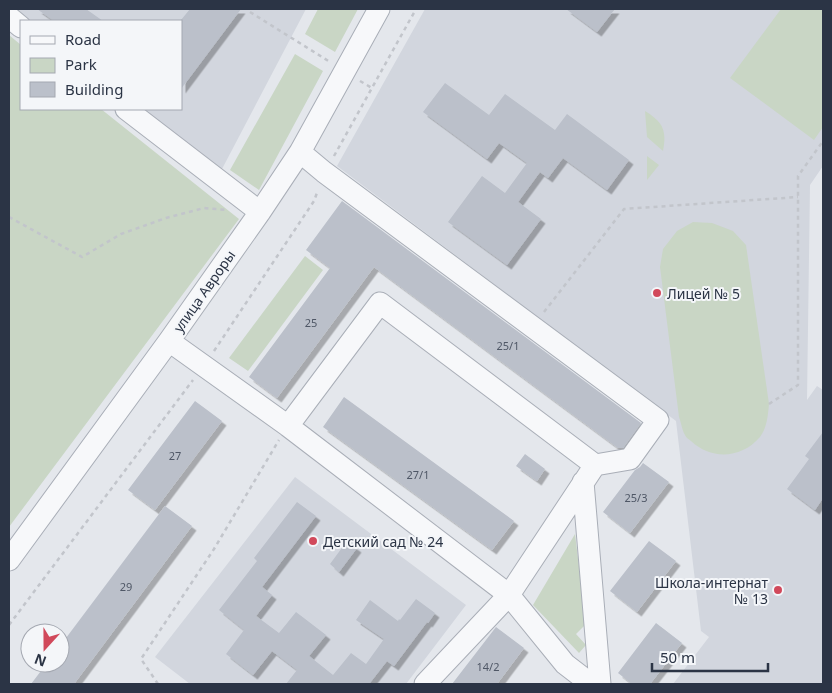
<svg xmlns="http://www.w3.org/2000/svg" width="832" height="693" font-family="'Noto Sans',sans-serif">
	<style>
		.built { fill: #d2d6de }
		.green { fill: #c9d6c5 }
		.building { fill: #bbc0ca; filter: url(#shadow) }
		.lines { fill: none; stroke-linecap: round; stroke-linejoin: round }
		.minor-casing { stroke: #a9aeb7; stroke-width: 23 }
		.path { stroke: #c2c5cb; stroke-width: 2.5; stroke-dasharray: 4 4; stroke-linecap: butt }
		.minor { stroke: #f7f8fa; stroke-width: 21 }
		.poi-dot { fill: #d1495b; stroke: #f4f6f9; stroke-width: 2 }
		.labels { text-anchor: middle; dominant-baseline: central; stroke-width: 4; stroke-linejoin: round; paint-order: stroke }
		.number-label { font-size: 11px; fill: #4f5766 }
		.street-label { font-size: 14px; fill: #2b3445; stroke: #f4f6f9 }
		.poi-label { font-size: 14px; fill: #2b3445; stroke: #f4f6f9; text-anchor: start }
	</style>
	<defs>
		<filter id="shadow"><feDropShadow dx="4.5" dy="4.5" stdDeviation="0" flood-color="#0004"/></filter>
	</defs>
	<rect width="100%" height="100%" fill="#e4e7ec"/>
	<path class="built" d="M13,9H306L222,169L143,109H181V21H29Z
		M425,9H823V166L810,185L807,400L817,386L823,390V684H673L709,637L701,631L676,421L337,166Z
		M295,477L466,605L406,684H190L155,657Z"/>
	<path class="green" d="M318,9H358L335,52L305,34Z
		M781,9H823V127L814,140L730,78Z
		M9,35L21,45V109H101L239,219L9,527Z
		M295,54L323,71L259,190L230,170Z
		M645,111C663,122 667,130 663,151L647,137Z
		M647,156L659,165L647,180Z
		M693,222L712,223L733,231L746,245L769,404C768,415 767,428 760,437C741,459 711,460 691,441C689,439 686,438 685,435C682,430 681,422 679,417L660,267L663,249L677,231Z
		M305,256L323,270L248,371L229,358Z
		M575,534L586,624L576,634L586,645L579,653L533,605Z"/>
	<path class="building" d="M37,9H86L103,21H54Z
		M190,9H241L181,89V20Z
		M566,9H615L597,32Z
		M445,83L489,115L505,94L555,130L567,114L629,160L607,190L563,158L548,178L540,172L518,202L541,219L507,265L448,222L482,176L505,193L527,163L499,143L487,159L423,112Z
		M342,201L641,423L623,448H618L374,267L277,398L249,377L330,268L306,250Z
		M344,397L514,521L492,550L323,427Z
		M195,401L222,421L155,510L128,490Z
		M823,432V498L815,510L787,489L809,459L805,456Z
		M525,454L545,469L537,481L516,466Z
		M643,463L669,482L630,533L603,512L635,470L640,467Z
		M297,502L316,516L262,587L272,595L256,616L279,633L296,612L326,635L309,656L333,675L351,653L366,664L384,639L356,620L370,600L398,621L399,619L400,620L416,599L435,613L428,623L427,622L394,666L387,661L369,684H286L297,670L272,651L253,675L226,654L244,630L219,610L257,561L254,558Z
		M165,506L192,526L74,684H31L47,663H60V646Z
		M347,541L357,548L339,572L330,564Z
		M649,541L676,561L637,612L610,591Z
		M656,623L682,643L650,684H632L618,673Z
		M496,627L524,648L497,684H452Z"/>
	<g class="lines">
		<g class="minor-casing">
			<path id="minor" d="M9,17L21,27
				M126,109L260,212
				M300,152L324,172L658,420L630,459L595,465L509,595L425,684
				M169,341L288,426L509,595L565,664L591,684
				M288,426L380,303L595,465
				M583,482L600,684
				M9,560L169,341L260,212L300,152L379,9"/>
		</g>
		<path class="path" d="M250,12L330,62
			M360,81L372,88
			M334,156L416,9
			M9,217L82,257L121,234L166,218L204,208L227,210
			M544,312L624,209L798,197
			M214,351L314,201L318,190
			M769,404L798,385V176L823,141
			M9,625L193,380
			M158,684L141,659L214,549L279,440"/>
		<use href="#minor" class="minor"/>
	</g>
	<g class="poi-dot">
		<circle cx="657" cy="293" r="5"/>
		<circle cx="313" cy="541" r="5"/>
		<circle cx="778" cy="590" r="5"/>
	</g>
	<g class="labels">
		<g class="number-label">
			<text x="311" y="322">25</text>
			<text x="508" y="345">25/1</text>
			<text x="175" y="455">27</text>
			<text x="418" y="474">27/1</text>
			<text x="636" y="497">25/3</text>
			<text x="126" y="586">29</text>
			<text x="488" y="666">14/2</text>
		</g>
		<g class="street-label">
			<text transform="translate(204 291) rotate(-55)">улица Авроры</text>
		</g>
		<g class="poi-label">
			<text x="667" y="293">Лицей № 5</text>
			<text x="323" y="541">Детский сад № 24</text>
			<text x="768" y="582" text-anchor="end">Школа-интернат<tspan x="768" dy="16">№ 13</tspan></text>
		</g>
	</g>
	<rect width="832" height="693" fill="none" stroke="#2b3445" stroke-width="20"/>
	<rect x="20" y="20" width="162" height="90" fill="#f4f6f9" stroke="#a4a8b1"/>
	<rect x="30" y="36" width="25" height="8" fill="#f7f8fa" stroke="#a4a8b1"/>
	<text x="65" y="45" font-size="15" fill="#2b3445">Road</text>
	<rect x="30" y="58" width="25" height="15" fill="#c9d6c5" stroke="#a4a8b1"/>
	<text x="65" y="70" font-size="15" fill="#2b3445">Park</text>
	<rect x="30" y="82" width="25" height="15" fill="#bbc0ca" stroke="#a4a8b1"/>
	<text x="65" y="95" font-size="15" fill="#2b3445">Building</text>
	<g transform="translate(45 648) rotate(201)"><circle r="24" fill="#f4f6f9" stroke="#a4a8b1"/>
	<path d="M0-4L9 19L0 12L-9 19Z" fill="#d1495b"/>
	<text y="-8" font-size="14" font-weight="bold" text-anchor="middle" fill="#2b3445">N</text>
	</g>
	<path d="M652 663v8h116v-8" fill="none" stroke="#2b3445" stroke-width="2.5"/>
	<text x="660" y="663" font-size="15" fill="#2b3445" stroke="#f4f6f9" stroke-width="4" paint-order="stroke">50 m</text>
</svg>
